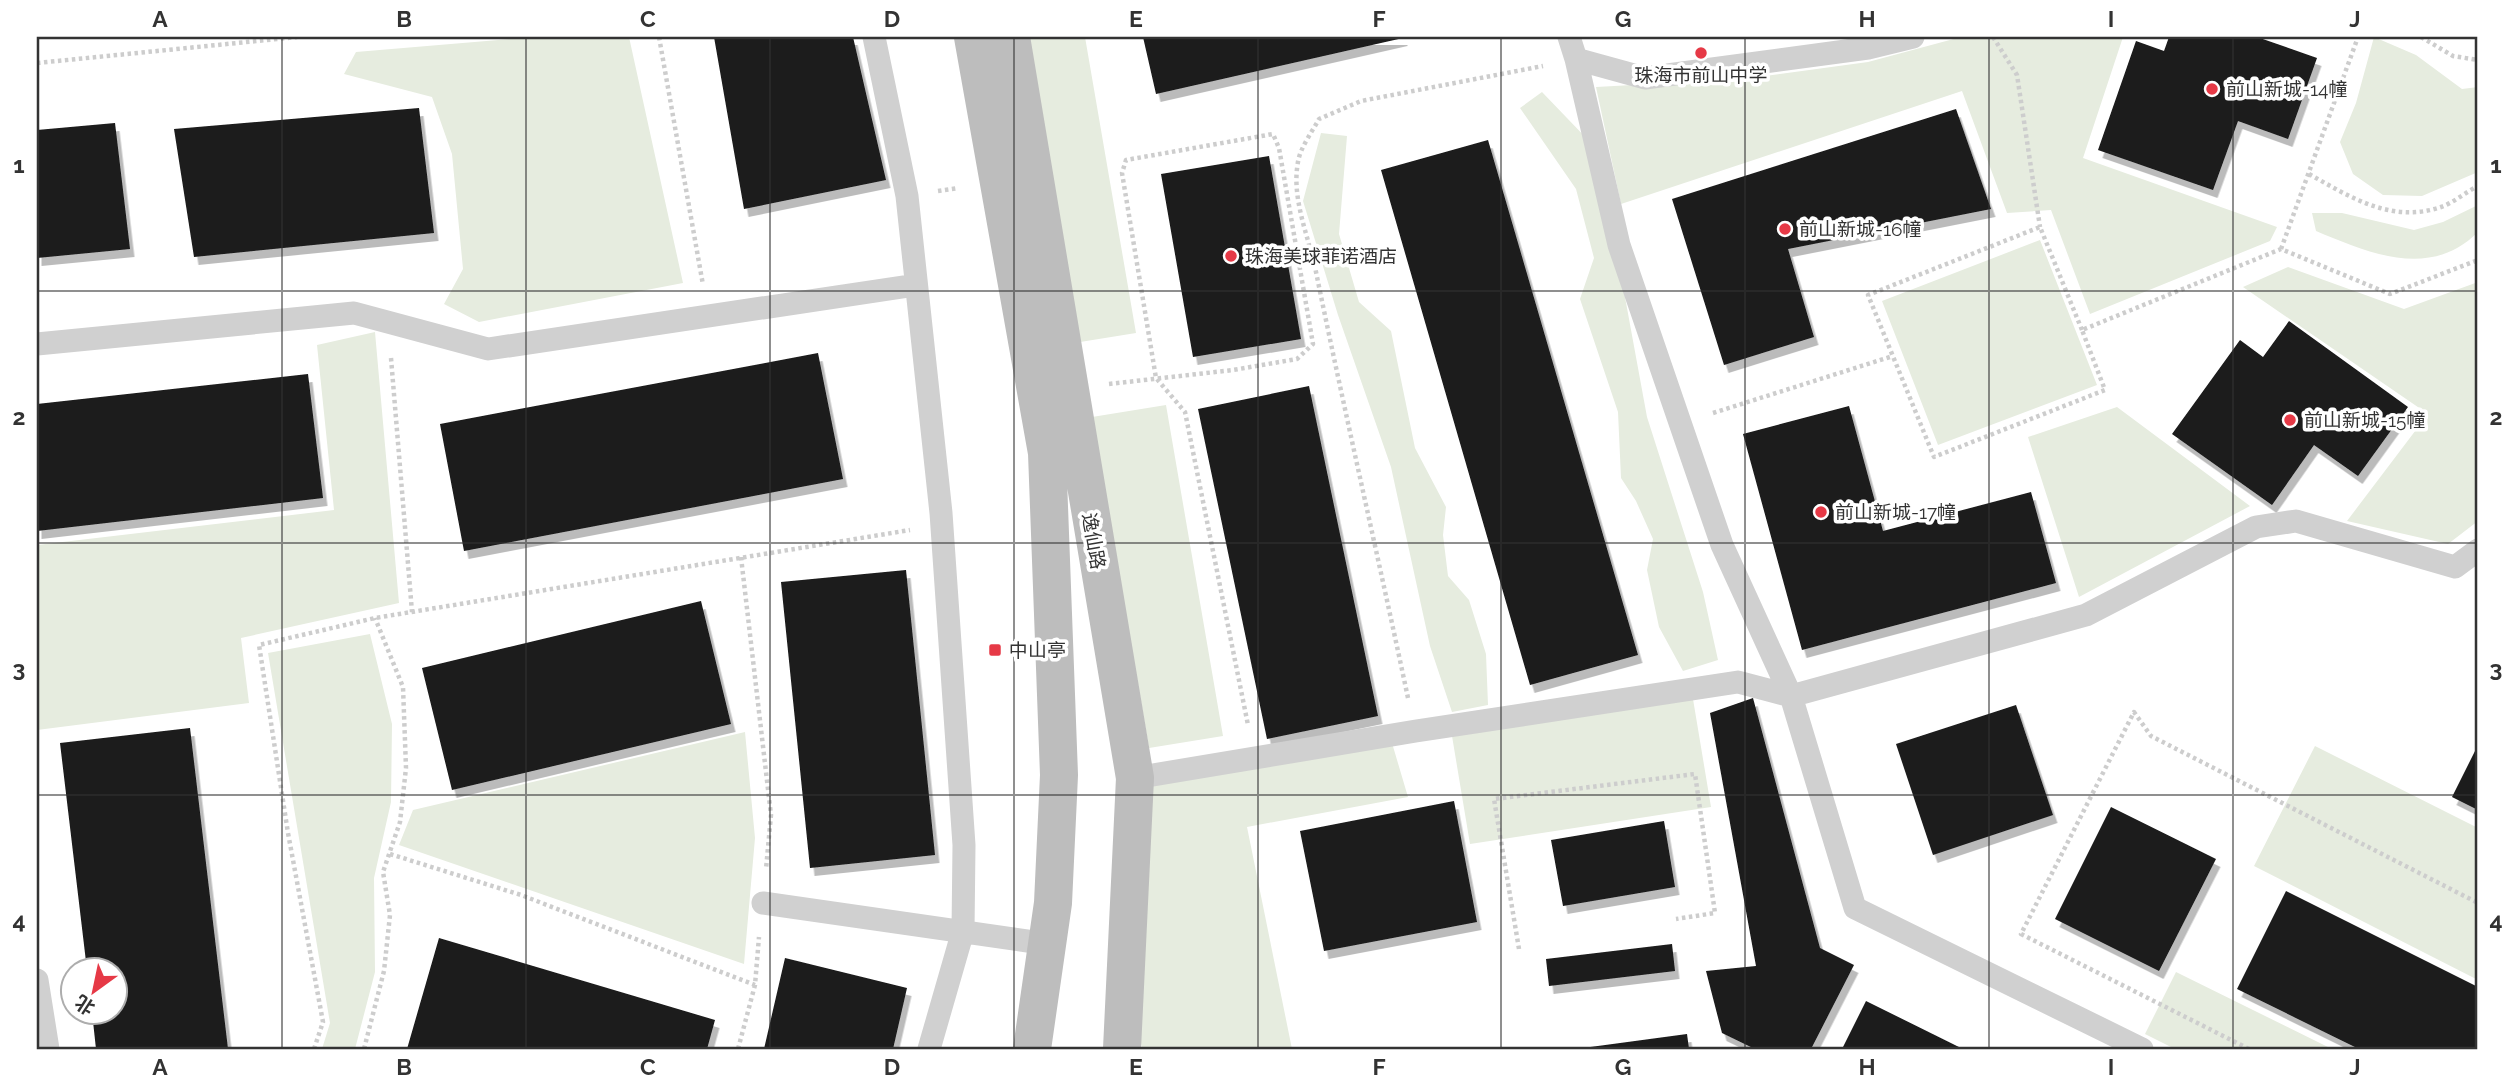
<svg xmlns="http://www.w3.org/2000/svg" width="2515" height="1086" font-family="Raleway,'Noto Sans SC',sans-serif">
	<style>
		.green { fill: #e6ecdf }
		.building { fill: #1a1a1a; filter: url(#shadow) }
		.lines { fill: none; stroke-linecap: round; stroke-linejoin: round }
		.path { stroke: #cdcdcd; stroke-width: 4.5; stroke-dasharray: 3.5 3.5; stroke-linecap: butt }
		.service { stroke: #d0d0d0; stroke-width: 23 }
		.secondary { stroke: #bdbdbd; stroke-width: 38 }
		.grid { fill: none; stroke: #333; stroke-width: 2; stroke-opacity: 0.55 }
		.poi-dot { fill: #e63946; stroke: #fff; stroke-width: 2.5 }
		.labels { text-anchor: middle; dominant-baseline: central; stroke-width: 7; stroke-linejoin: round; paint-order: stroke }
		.poi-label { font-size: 19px; fill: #333; stroke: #fff; text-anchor: start }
		.street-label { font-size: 19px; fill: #333; stroke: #fff }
		.neatline { fill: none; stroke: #333; stroke-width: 2.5 }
		.grid-label { font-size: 23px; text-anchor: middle; font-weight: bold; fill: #333 }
	</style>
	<defs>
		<filter id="shadow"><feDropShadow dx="4.5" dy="8" stdDeviation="0" flood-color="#0004"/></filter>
	</defs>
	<rect width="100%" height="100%" fill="#fff"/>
	<path class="green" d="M535,37H629L683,283L479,322L444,304L463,269L452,154L432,97L344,74L356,52Z
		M1021,37H1085L1136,333L1074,343Z
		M1961,37H2123L2083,158L2277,227L2270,241L2090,314L2051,210L2007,213L1962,91L1621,204L1596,87L1743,79L1868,62Z
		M2374,37L2416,55L2462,89L2478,87V172L2422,196L2383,195L2353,174L2340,142L2356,103Z
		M1542,92L1591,143L1618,259L1647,417L1703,592L1718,660L1683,671L1659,627L1647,570L1653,539L1636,501L1621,478L1618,412L1580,299L1594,258L1576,189L1520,108Z
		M1321,133L1347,136L1339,234L1359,302L1391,331L1415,448L1446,507L1443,535L1448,576L1469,600L1486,654L1488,705L1452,712L1430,646L1391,467L1338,315L1303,201Z
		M2478,205V232C2430,280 2369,253 2316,231L2312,213H2342L2414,230L2443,222Z
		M2040,240L2097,385L1938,445L1882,301Z
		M2288,267L2404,309L2478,282V521L2448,544L2347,521L2428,414L2243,287Z
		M375,332L399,603L241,638L249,703L37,730V545L334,510L317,345Z
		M1166,405L1223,736L1149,748L1092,417Z
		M2117,407L2250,506L2079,597L2028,437Z
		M370,634L392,724L391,802L374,878L375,972L355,1049H322L330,1023L268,653Z
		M1693,699L1711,807L1470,844L1452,736Z
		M745,732L755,838L744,964L399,845L413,810Z
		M1392,743L1408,797L1247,827L1292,1049H1142L1136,1013L1151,782Z
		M2315,746L2478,828V980L2254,866Z
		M2176,972L2332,1049H2175L2145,1034Z"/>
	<path class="building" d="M714,37H853L886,180L744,209Z
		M1143,37H1403V38L1156,94Z
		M2169,37H2257L2317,58L2288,139L2238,121L2213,190L2098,150L2136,41L2164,51Z
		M419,108L434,233L194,257L174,129Z
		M1956,109L1991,209L1788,249L1814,337L1724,365L1672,199Z
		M115,123L130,249L37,258V130Z
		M1488,140L1638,655L1530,685L1381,170Z
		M1269,156L1301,339L1193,357L1161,174Z
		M2289,321L2408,407L2358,476L2314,445L2272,505L2172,434L2240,340L2263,357Z
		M818,353L843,479L464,551L440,424Z
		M308,374L323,498L37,531V404Z
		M1309,386L1378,716L1267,739L1198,409Z
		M1849,406L1883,531L2031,492L2056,583L1802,650L1743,434Z
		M906,570L935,855L810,868L781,582Z
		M701,601L731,724L452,790L422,668Z
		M1753,698L1820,948L1854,965L1811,1049H1755L1722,1033L1706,971L1756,966L1710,713Z
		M2016,705L2053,815L1933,855L1896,744Z
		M190,728L228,1049H96L92,1012H116V970H87L60,743Z
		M2478,745V810L2452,797Z
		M1454,801L1477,922L1324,951L1300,831Z
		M2111,807L2216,859L2159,971L2055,919Z
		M1664,821L1675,887L1563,906L1551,840Z
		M2286,891L2478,987V1049H2359L2237,989Z
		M439,938L715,1020L707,1049H407Z
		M1672,944L1675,971L1549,986L1546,959Z
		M785,958L907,988L893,1049H764Z
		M1866,1001L1963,1049H1842Z
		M1687,1034L1689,1049H1583V1048Z"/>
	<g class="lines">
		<path class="path" d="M659,37L703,285
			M1993,37L2017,75L2040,227
			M2421,37L2453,56L2478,60
			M37,63L297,37
			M2309,174C2350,197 2392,224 2441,207C2453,203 2466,192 2478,186
			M938,191L958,188
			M2281,249L2358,37
			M2082,330L2040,227L1868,295L1934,457L2105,390L2082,330L2281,249L2390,294L2478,260
			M391,358L412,612
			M1109,384L1233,370L1297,359L1313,344L1279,148L1273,134L1126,160L1122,173L1156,378L1185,412L1248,725
			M1713,413L1893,356
			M741,557L771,815L766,869
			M1408,698C1378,556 1345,414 1316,272C1309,237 1291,199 1298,162C1300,148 1312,132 1319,119L1361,101L1543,66
			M390,854L521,895L755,985
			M1519,949L1494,799L1695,774L1715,913L1676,919
			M314,1049L323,1022L288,833L259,645L375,618L910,530
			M364,1049L384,971L390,915L383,872L400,822L406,768L403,687L375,618
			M738,1049L755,985L759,937
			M2249,1049L2021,934L2134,712L2151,736L2478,903"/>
		<path class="service" d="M874,37L907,196L941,513L964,845L963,931L929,1049
			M1569,37L1576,59L1645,78L1868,48L1913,37
			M37,344L354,313L488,349L916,285
			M1135,778L1416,731L1738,682L1791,696L1722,545L1619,245L1576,59
			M763,903L1048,944
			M37,980L48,1049
			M2142,1049L1855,908L1791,696L2086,615L2256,527L2296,521L2455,567L2478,550"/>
		<path class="secondary" d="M973,37L1047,453L1059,775L1053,903L1032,1049
			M1011,37L1135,778L1122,1049"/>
	</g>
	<path class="grid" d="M282,37V1049M526,37V1049M770,37V1049M1014,37V1049M1258,37V1049M1501,37V1049M1745,37V1049M1989,37V1049M2233,37V1049M37,291H2478M37,543H2478M37,795H2478"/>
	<g class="poi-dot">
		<circle cx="1701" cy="53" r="7"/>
		<circle cx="2212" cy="89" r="7"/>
		<circle cx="1785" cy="229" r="7"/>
		<circle cx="1231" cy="256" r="7"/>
		<circle cx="2290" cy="420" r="7"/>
		<circle cx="1821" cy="512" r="7"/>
		<rect x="988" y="643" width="14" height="14" rx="3.5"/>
	</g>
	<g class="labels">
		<g class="poi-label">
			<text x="1701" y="75" text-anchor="middle">珠海市前山中学</text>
			<text x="2226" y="89">前山新城-14幢</text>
			<text x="1799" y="229">前山新城-16幢</text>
			<text x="1245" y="256">珠海美球菲诺酒店</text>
			<text x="2304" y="420">前山新城-15幢</text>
			<text x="1835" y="512">前山新城-17幢</text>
			<text x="1009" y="650">中山亭</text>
		</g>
		<g class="street-label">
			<text transform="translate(1094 541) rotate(80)">逸仙路</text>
		</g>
	</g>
	<rect width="2515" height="1086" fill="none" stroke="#ffffff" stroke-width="77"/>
	<g transform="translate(94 991) rotate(213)"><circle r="33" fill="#ffffff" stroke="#adadad" stroke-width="2"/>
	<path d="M0-5L12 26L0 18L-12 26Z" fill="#e63946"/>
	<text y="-10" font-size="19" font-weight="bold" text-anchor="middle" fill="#333333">北</text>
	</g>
	<rect x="38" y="38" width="2438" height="1010" class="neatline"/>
	<g class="grid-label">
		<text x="160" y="27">A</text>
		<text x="404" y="27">B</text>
		<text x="648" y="27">C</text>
		<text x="892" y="27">D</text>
		<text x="1136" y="27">E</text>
		<text x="1379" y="27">F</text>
		<text x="1623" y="27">G</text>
		<text x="1867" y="27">H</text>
		<text x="2111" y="27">I</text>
		<text x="2355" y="27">J</text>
		<text x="19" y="173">1</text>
		<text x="2496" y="173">1</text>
		<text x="19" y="425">2</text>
		<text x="2496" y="425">2</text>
		<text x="19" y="677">3</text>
		<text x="2496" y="677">3</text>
		<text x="19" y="929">4</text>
		<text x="2496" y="929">4</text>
		<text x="160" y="1075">A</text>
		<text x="404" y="1075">B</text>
		<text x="648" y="1075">C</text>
		<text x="892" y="1075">D</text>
		<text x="1136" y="1075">E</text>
		<text x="1379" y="1075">F</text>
		<text x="1623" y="1075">G</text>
		<text x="1867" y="1075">H</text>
		<text x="2111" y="1075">I</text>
		<text x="2355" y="1075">J</text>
	</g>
</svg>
